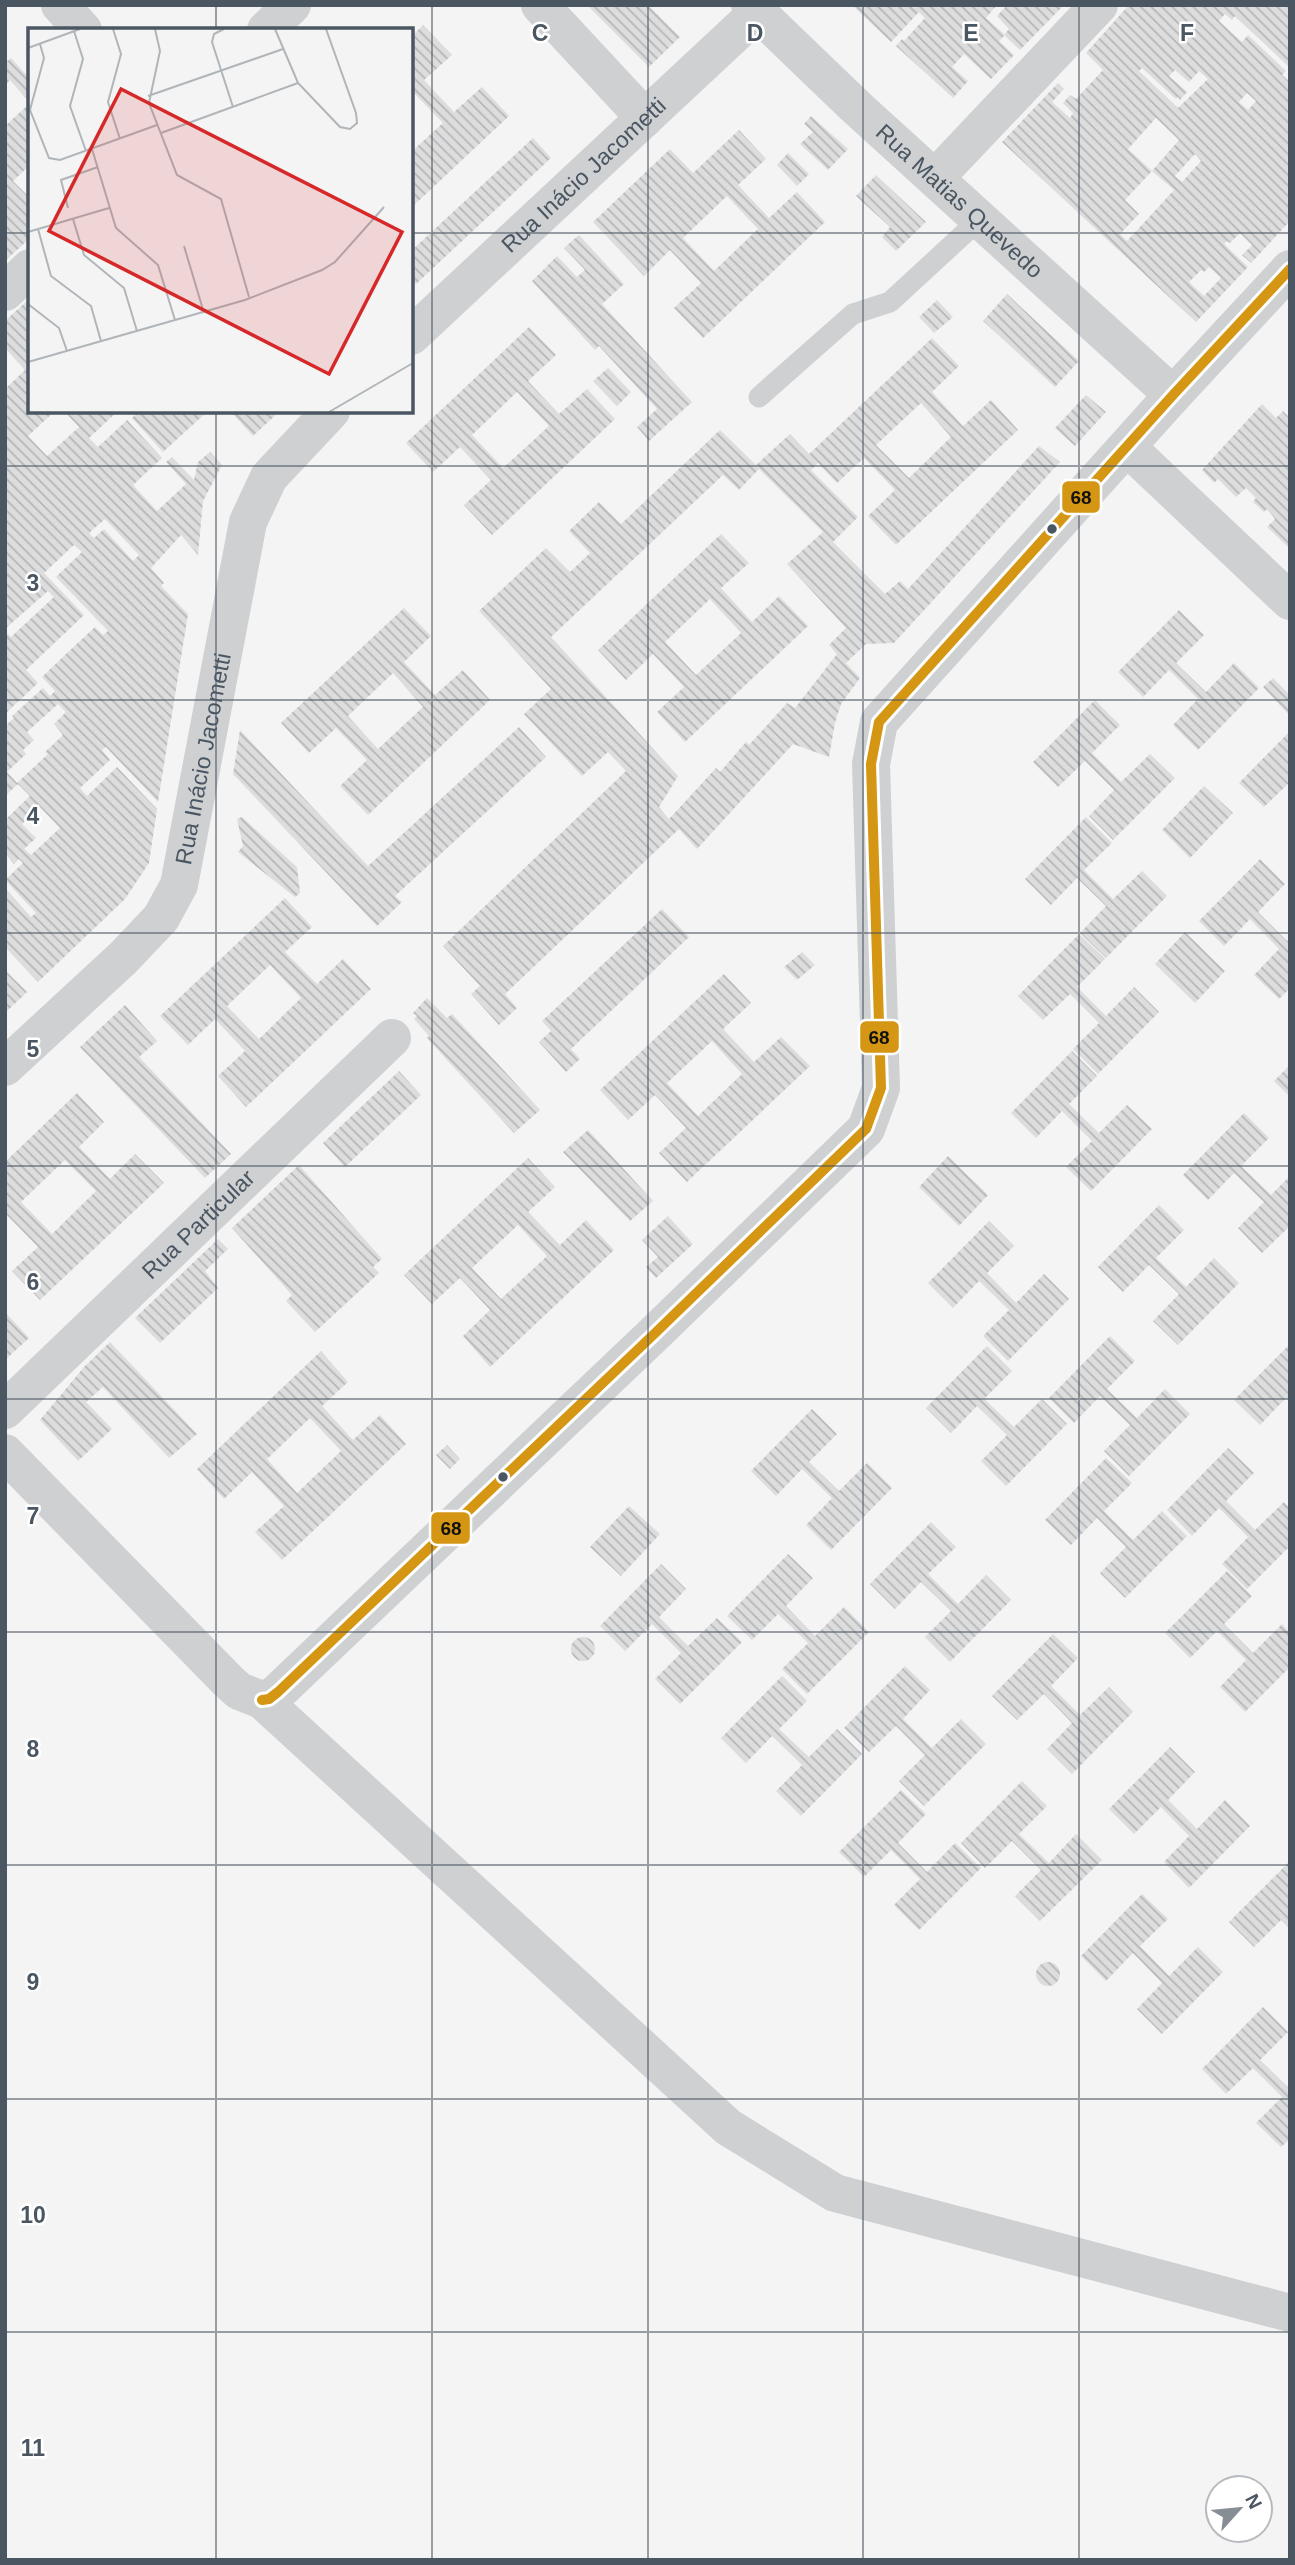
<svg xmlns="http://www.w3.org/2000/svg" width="1295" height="2565" font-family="Helvetica,sans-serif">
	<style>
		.building { fill: url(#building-back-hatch); fill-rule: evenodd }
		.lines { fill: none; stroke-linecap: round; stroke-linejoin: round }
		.service { stroke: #ced0d2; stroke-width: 21 }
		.minor { stroke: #ced0d2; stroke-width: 38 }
		.bus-1-casing { stroke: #fff; stroke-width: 16 }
		.bus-1 { stroke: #d49613; stroke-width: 10 }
		.grid { fill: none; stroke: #4a5661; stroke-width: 2; stroke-opacity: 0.55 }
		.bus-dot { fill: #4a5661; stroke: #fff; stroke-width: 2.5 }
		.labels { text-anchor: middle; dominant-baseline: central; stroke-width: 5; stroke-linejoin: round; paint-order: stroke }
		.street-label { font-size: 23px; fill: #4a5661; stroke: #fff }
		.inset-road { fill: none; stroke: #b0b5b9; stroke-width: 2 }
		.view { fill: #d62828; fill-opacity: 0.15; stroke: #d62828; stroke-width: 3.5 }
		.inset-edge { fill: none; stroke: #4a5661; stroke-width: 3.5 }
		.grid-label { font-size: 23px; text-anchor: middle; font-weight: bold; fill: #4a5661; stroke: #fff; stroke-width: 5; stroke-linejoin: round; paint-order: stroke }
		.line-badge { stroke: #fff; stroke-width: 2.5 }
		.pale-badge-label { font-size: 19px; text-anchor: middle; font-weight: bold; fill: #111 }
	</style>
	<defs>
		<pattern id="building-back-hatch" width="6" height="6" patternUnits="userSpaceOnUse" patternTransform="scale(1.75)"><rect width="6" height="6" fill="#ddddde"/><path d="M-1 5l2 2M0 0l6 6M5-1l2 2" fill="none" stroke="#b5b6b7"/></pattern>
	</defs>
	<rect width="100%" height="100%" fill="#f4f4f4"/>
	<path class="building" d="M591,5H648L680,37L649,67L589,7Z
		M852,5H911L915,8L918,5H997L986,18L1005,35L999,41L1014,55L991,79L964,54L952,67L968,81L953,98L896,46L902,39L904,41L925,18L919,12L891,42Z
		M1007,5H1064L1020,50L1004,35L1009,29L997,16Z
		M1129,5H1290V68L1235,16L1232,20L1225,14L1219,21L1242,42L1248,35L1286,71L1282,75L1290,82V221L1251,263L1242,255L1252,245L1240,233L1230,243L1227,241L1224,244L1248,267L1196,322L1002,142L1058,83L1064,89L1052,102L1070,118L1073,113L1063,103L1070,95L1076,99L1103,70L1086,53ZM1142,68L1176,99L1178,97L1180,100L1187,92L1169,76L1175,70L1189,82L1199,71L1208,79L1178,108L1139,71ZM1247,93L1256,101L1248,110L1239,102ZM1156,118L1179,140L1152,171L1174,190L1127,241L1120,234L1139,214L1125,200L1152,171L1128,149ZM1195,154L1201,161L1182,182L1175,176ZM1209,267L1221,278L1204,296L1189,282L1201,270L1204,272Z
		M423,25L452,55L424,80L454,112L482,87L509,116L411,208V152L443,123L413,92L411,93V37Z
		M11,58L30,79V103L10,80L5,85V63Z
		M30,103V165L13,181L30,198V238L5,261V126Z
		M811,116L848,149L828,170L800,144L813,132L804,124Z
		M739,130L766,159L738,185L769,218L797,192L825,222L703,338L674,308L701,283L670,250L644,276L593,222L670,149L693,173ZM727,196L758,229L714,271L683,238Z
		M533,138L551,158L416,284L411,278V251Z
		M788,153L809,174L797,186L777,165Z
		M876,175L926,222L896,251L882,237L890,227L856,196Z
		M579,235L624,284L602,304L692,402L649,441L637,427L657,409L599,346L595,350L532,281L557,256L577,277L585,270L564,248Z
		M1007,294L1079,361L1055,387L983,321Z
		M30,298V411H55L28,436L47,456L79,427L64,411H118L89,438L98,447L127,420L162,458L133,485L157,511L186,484L166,462L172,457L194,480L198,462L210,452L222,465L203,501L198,555L181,535L151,568L164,583L161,586L188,614L158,802L106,747L102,750L110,760L80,788L87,796L117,767L157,809L149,863L125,899L38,982L5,947V888L31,917L36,913L5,880L23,863L19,859L14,864L5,853V820L30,796L17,783L48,754L45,752L63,735L54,724L66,712L58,704L27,732L34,740L23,750L26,754L7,772L18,784L5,796V726L14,718L12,716L43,688L50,696L55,691L42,677L66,654L95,627L103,635L108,631L56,577L82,552L74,545L44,573L84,615L26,670L38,683L5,714V632L11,637L54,597L48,591L5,629V389L25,370L5,348V321ZM105,519L139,555L133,561L104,529L94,538L89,533ZM40,807L60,828L31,855L24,849L36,838L22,824Z
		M937,300L953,317L934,333L919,317Z
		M529,327L556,355L528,381L559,414L587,389L615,419L492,535L464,505L491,480L460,447L433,472L406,443ZM517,392L549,426L503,468L472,435Z
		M932,338L959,366L932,392L963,426L991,400L1018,430L896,545L868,516L895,490L864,458L837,483L818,463L811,470L858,517L833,542L885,594L900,581L908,589L1039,446L1060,462L894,643L866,644L846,663L860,678L841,704L835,723L829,757L793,744L697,849L679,829L505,994L517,1008L499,1025L471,994L480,986L443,946L626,771L608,752L582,776L524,714L551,689L479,611L546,548L570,572L590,553L569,531L599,502L621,524L720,430L756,465L790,434L809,454ZM921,403L951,437L909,478L876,445ZM759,469L823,532L787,564L846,628L829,645L837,654L795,708L787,703L749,745L746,742L720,772L716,768L669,819L659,807L678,776L551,637L723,475L739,490Z
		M608,368L631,392L617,406L593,381Z
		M1086,395L1106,412L1075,446L1055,428Z
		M1262,404L1276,418L1283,411L1290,418V549L1267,527L1275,519L1267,509L1264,512L1253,502L1256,498L1246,488L1236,497L1218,479L1214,483L1202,470Z
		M139,411H208L163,452L132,418Z
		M230,411H280L253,436Z
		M721,534L749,563L721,588L752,622L779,596L808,626L685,742L657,712L684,687L653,654L626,680L598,650ZM710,599L741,633L696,675L665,642Z
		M404,608L431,636L404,662L435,695L463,670L490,700L368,815L340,786L367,760L336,728L309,753L281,723ZM393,673L423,707L378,749L348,716Z
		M1179,610L1204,635L1176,663L1206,692L1234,663L1259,688L1198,750L1173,725L1198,699L1169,670L1143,697L1118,672Z
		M1273,678L1290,695V716L1263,687Z
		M1095,700L1120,725L1092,753L1121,782L1150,754L1175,778L1113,840L1089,816L1114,790L1085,761L1058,787L1033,762Z
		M519,727L546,757L395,896L402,902L377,926L233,774L240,730L368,866Z
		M1290,731V782L1264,807L1239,783Z
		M1204,786L1233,813L1190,858L1162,830Z
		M242,817L297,867L300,893L295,897L238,852L243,846L237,819Z
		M1086,817L1112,843L1084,870L1113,899L1142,871L1167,896L1106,958L1080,933L1106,906L1077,878L1051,905L1025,879Z
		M1260,859L1285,884L1258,912L1287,941L1290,938V988L1279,999L1254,975L1279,949L1250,919L1224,946L1199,921Z
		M285,898L312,927L285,952L317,984L343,959L371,989L246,1107L218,1076L245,1051L215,1019L188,1045L160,1016ZM270,965L301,998L259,1039L227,1006Z
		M662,909L689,937L571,1049L580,1059L566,1072L539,1042L551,1031L542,1021Z
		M1185,932L1225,971L1195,1003L1155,964Z
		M1079,934L1105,959L1077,987L1106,1016L1134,987L1159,1012L1098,1074L1073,1049L1099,1023L1070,994L1043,1020L1018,996Z
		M802,952L815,965L797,980L784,967Z
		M5,970L27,992L5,1013Z
		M724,974L751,1003L723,1029L754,1062L781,1037L810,1066L687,1182L659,1153L686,1128L655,1095L628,1120L600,1090ZM712,1041L742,1074L698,1116L667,1083Z
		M427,998L447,1018L452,1014L540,1110L514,1133L427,1038L429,1036L414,1019L417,1016L413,1013Z
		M125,1005L157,1041L139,1057L231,1154L205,1178L80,1047Z
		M1072,1051L1097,1076L1069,1104L1099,1133L1127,1105L1152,1129L1091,1191L1066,1167L1092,1141L1062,1111L1036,1138L1011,1113Z
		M1290,1065V1097L1274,1081Z
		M399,1071L421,1095L345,1167L323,1143Z
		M77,1093L104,1122L79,1147L110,1179L135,1154L164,1183L40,1300L12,1271L38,1247L7,1215L5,1217V1162ZM65,1160L96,1191L52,1234L21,1202Z
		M1244,1113L1269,1138L1241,1166L1271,1195L1290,1176V1226L1262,1253L1238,1228L1264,1202L1234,1173L1208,1200L1183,1175Z
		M588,1130L653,1201L630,1221L563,1152Z
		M948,1156L988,1195L959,1226L919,1187Z
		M528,1158L555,1187L528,1212L560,1245L586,1220L614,1250L490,1367L463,1336L490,1310L460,1278L432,1304L404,1275ZM518,1225L547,1256L501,1299L472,1268Z
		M299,1165L382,1259L373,1267L379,1273L315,1332L286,1301L292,1295L232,1228Z
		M1159,1205L1184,1230L1156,1258L1186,1287L1214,1258L1239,1283L1178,1345L1153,1321L1179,1294L1149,1265L1123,1292L1098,1267Z
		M668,1216L693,1244L656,1278L646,1267L658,1257L642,1240Z
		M989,1221L1014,1246L987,1273L1016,1303L1044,1274L1069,1299L1008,1361L983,1336L1009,1310L979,1281L953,1308L928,1283Z
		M218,1239L228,1249L205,1271L218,1288L160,1343L135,1318Z
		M5,1312L29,1338L5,1360Z
		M1110,1336L1135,1361L1107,1389L1137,1418L1165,1389L1190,1414L1129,1476L1104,1451L1130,1425L1100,1396L1074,1423L1049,1398Z
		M110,1342L197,1434L169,1458L103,1387L86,1402L112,1429L78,1461L40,1420L84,1367Z
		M1290,1344V1401L1286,1398L1260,1425L1234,1400Z
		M987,1346L1012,1371L984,1399L1014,1427L1042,1399L1067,1424L1006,1486L981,1461L1007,1435L977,1406L951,1433L926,1408Z
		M321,1351L348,1382L322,1406L353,1440L380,1415L406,1444L282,1560L255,1532L284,1506L252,1472L224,1499L197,1469ZM310,1418L341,1451L297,1493L267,1459Z
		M812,1409L837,1434L809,1462L839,1491L867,1463L892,1488L831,1550L806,1525L832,1498L802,1469L776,1496L751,1471Z
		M447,1445L460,1459L450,1469L436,1455Z
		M1228,1448L1254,1473L1226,1501L1255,1530L1284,1502L1290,1508V1546L1247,1589L1222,1564L1248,1537L1219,1508L1192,1536L1167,1510Z
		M1106,1458L1132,1483L1104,1511L1133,1540L1162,1511L1187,1536L1125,1598L1100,1573L1126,1547L1097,1518L1071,1545L1045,1520Z
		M629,1506L660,1534L621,1576L590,1547Z
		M931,1522L956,1547L928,1574L958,1604L986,1575L1011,1600L950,1662L925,1637L951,1611L921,1582L895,1609L870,1584Z
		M788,1554L813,1578L786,1606L815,1636L844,1607L869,1632L807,1694L782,1669L808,1643L778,1614L752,1640L727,1616Z
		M661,1564L686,1589L659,1617L688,1646L717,1618L742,1642L680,1704L655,1679L681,1653L652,1624L625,1651L600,1626Z
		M1227,1571L1252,1596L1224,1624L1253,1653L1282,1624L1290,1633V1667L1245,1712L1220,1687L1246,1660L1217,1631L1190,1658L1165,1633Z
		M1053,1634L1078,1658L1051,1686L1080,1715L1109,1687L1133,1712L1072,1774L1047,1749L1072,1723L1044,1694L1017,1720L992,1696Z
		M571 1649a12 12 0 1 1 24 0a12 12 0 1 1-24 0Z
		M905,1666L930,1690L903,1719L932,1748L961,1719L986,1744L924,1806L899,1781L925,1755L896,1726L869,1752L844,1728Z
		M782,1676L807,1701L779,1729L809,1757L837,1729L862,1754L801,1816L776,1791L802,1765L772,1736L746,1763L721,1738Z
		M1170,1747L1195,1772L1168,1800L1197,1829L1225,1800L1250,1826L1189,1888L1164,1862L1189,1836L1161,1807L1134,1834L1109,1809Z
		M1022,1781L1047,1806L1019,1834L1049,1863L1076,1834L1102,1860L1040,1921L1015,1896L1041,1870L1012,1841L985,1868L961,1843Z
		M901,1790L926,1814L898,1843L927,1872L955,1843L981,1868L919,1930L894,1905L920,1879L891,1850L864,1877L839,1852Z
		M1290,1861V1929L1281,1920L1254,1947L1229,1922Z
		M1142,1894L1168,1919L1140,1946L1169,1976L1198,1947L1223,1972L1162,2034L1137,2009L1162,1983L1133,1953L1106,1981L1081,1956Z
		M1036 1974a12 12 0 1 1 24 0a12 12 0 1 1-24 0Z
		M1263,2007L1288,2032L1260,2060L1290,2089V2139L1281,2147L1256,2123L1282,2097L1253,2068L1226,2094L1202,2069Z"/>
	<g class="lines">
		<path class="service" d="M759,397L853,314L890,302L980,219"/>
		<g class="minor">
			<path d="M60,5L83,30"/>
			<path d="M540,5L645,118"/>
			<path id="s1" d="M750,5L855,106L1173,395"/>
			<path d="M266,30L292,5"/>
			<path d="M935,178L1099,5"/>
			<path d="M5,292L30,268"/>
			<path id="s2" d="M411,336L757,13"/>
			<path d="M1127,447L1290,601"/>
			<path id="s3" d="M5,1067L123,958L161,918L179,885L248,522L269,477L331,411"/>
			<path id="s4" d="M5,1410L392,1038"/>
			<path d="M5,1453L228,1681L239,1691L262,1700L728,2127L835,2193L1290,2313"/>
			<path d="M262,1700L269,1699L278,1692L651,1337L866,1129L881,1088L871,764L879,722L1173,395L1290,269"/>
		</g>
		<g class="bus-1-casing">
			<path id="bus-1" d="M262,1700L269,1699L278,1692L651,1337L866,1129L881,1088L871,764L879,722L1173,395L1290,269"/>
		</g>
		<use href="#bus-1" class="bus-1"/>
	</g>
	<path class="grid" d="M216,5V30M432,5V2560M648,5V2560M863,5V2560M1079,5V2560M5,233H30M411,233H1290M216,411V2560M5,466H1290M5,700H1290M5,933H1290M5,1166H1290M5,1399H1290M5,1632H1290M5,1865H1290M5,2099H1290M5,2332H1290"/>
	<g class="bus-dot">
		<circle cx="1052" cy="529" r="6"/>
		<circle cx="503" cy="1477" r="6"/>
	</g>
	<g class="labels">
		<g class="street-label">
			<text stroke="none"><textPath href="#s2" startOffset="236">Rua Inácio Jacometti</textPath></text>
			<text stroke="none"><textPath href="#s1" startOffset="287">Rua Matias Quevedo</textPath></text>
			<text stroke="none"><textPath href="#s3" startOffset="382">Rua Inácio Jacometti</textPath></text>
			<text stroke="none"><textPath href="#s4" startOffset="268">Rua Particular</textPath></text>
		</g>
	</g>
	<g transform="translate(28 28)">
		<rect width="385" height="385" fill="#f4f4f4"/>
		<path class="inset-road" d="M85,1L93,26L80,74L92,111M127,1L132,23L121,75L149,147L193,171L221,269M196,1L186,6L184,14L205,79M247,1L270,55L312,99L322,101L329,95L328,85L298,1M46,3L55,31L42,78L58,123M12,16L16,30L2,82L21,130L32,132L129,97M0,20L52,1M120,68L255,21M133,105L270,55M64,121L88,200L130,237L147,292M40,180L33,152L70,139M45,191L56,227L96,260L109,303M10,201L23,248L63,278L73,313M0,204L81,180M156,218L176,285M0,276L31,300L39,323M0,334L217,272L294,242L307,234L356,179M301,384L385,335"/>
		<path class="view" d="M93,61L374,204L301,346L21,203Z"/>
		<rect width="385" height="385" class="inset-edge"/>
	</g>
	<g class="grid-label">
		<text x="540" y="41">C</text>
		<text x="755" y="41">D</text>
		<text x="971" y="41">E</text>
		<text x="1187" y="41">F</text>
		<text x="33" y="591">3</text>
		<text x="33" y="824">4</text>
		<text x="33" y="1057">5</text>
		<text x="33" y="1290">6</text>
		<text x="33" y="1524">7</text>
		<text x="33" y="1757">8</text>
		<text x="33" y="1990">9</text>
		<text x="33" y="2223">10</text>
		<text x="33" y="2456">11</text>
	</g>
	<g class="line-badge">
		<rect x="1061" y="480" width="40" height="34" rx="7" fill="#d49613"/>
		<rect x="859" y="1020" width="41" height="34" rx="7" fill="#d49613"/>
		<rect x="430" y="1511" width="41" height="34" rx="7" fill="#d49613"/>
	</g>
	<g class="pale-badge-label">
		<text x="1081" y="504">68</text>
		<text x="879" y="1044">68</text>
		<text x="451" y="1535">68</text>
	</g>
	<rect width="1295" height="2565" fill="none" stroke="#4a5661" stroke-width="14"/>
	<g transform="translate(1239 2509) rotate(63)"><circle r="33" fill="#ffffff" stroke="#b7bbc0" stroke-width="2"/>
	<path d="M0-5L12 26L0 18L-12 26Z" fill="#868d94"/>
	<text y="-10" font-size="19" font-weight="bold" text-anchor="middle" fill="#4a5661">N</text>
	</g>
</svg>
